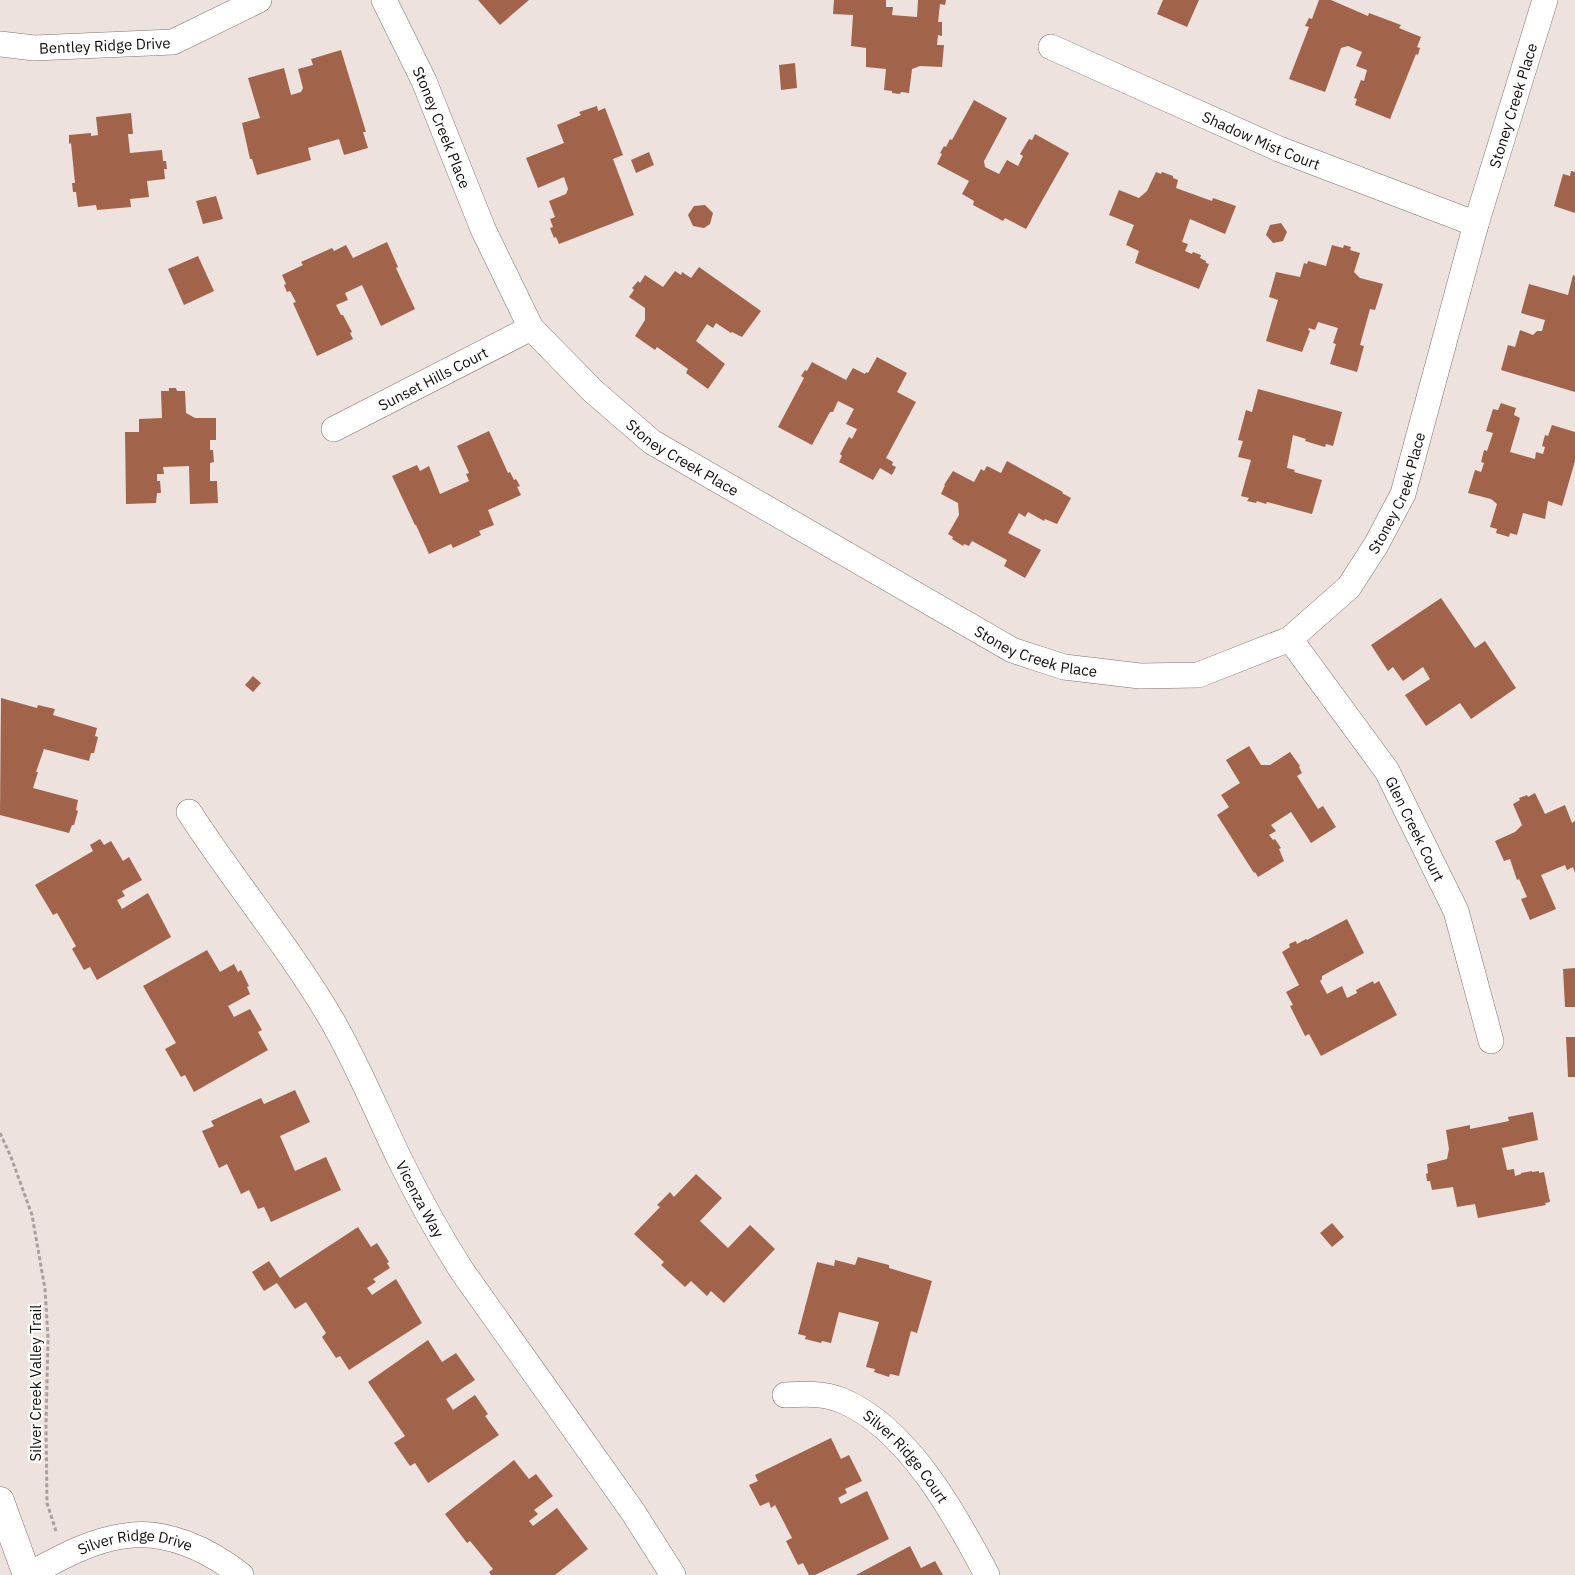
<svg xmlns="http://www.w3.org/2000/svg" width="1575" height="1575" font-family="'IBM Plex Sans',sans-serif">
	<style>
		.building { fill: #a1644b }
		.lines { fill: none; stroke-linecap: round; stroke-linejoin: round }
		.minor-casing { stroke: #7e7470; stroke-width: 26 }
		.tertiary-casing { stroke: #7e7470; stroke-width: 29 }
		.path { stroke: #a9a09d; stroke-width: 3; stroke-dasharray: 4 2.5; stroke-linecap: butt }
		.minor { stroke: #fff; stroke-width: 25 }
		.tertiary { stroke: #fff; stroke-width: 28 }
		.labels { text-anchor: middle; dominant-baseline: central; stroke-width: 4.5; stroke-linejoin: round; paint-order: stroke }
		.street-label { font-size: 15px; fill: #110d0c; stroke: #fff }
	</style>
	<rect width="100%" height="100%" fill="#eee2de"/>
	<path class="building" d="M478,0H529L500,25Z
		M834,0H886V7H893L892,15L917,17L918,0H946L945,5L940,4L938,22H942V36L938,35L937,45H944L942,67L920,66L912,69L909,93L901,92L900,94L892,93V91L884,90L886,69L866,67V48L851,46L853,15L833,14Z
		M1163,0H1199L1187,27L1157,14Z
		M1319,0H1331L1368,16L1369,13L1401,25L1399,28L1421,37L1417,47L1420,48L1418,55L1416,54L1390,119L1355,105L1357,99L1354,98L1361,80L1364,81L1367,70L1356,66L1362,52L1348,46L1341,48L1325,92L1289,79L1309,27L1305,26L1309,18L1312,19Z
		M341,50L366,132H363L368,148L344,155L339,139L308,148L311,160L257,175L252,159H250L242,123L260,118L248,78L284,68L291,95L301,92L303,88L298,69L313,65L311,59Z
		M795,63L797,88L781,90L779,65Z
		M974,100L1007,118L984,161L985,167L999,174L1007,160L1018,166L1023,156L1020,154L1029,139L1032,140L1035,134L1069,153L1026,229L1005,218L1003,221L973,205L974,201L962,194L969,181L937,164L942,154L940,153L944,146L946,147L950,139L952,140Z
		M597,106L598,111L605,108L623,155L613,159L634,215L559,244L556,237L554,238L550,228L553,227L550,219L555,217L549,201L566,194L568,189L564,177L538,188L526,158L564,143L557,125L581,115L579,112Z
		M131,113L133,134H128L130,153L162,150L163,161H166L167,169H164L165,179L147,181L149,197L130,199L131,207L97,210L96,205L78,207L76,192H73L72,183H75L71,143L69,144V135L91,133V136L98,135L96,117Z
		M649,152L654,165L636,173L631,160Z
		M1571,171L1575,172V213L1554,206L1563,174L1570,176Z
		M1156,172L1161,174L1162,172L1173,176V178L1178,180L1176,188L1212,201L1213,198L1236,206L1225,234L1190,219L1182,242L1188,244L1185,251L1192,254L1193,252L1201,255L1200,258L1206,261V263L1209,264L1199,289L1135,263L1139,251L1126,245L1134,225L1109,215L1119,190L1139,198L1147,191Z
		M216,196L223,219L203,224L196,201Z
		M705,205L713,213L710,224L704,228L693,226L688,215L694,206Z
		M1281,223L1287,232L1283,241L1273,243L1266,235L1270,225Z
		M387,242L398,267L396,268L415,309L381,326L362,285L345,293L348,300L336,305L341,315H343L352,332L350,333L353,339L317,356L293,303L296,302L290,291L287,292L284,285L286,284L282,275L303,265L301,262L332,248L334,251L346,245L353,258Z
		M1332,245L1343,248L1344,245L1351,247L1350,250L1360,253L1354,272L1360,278L1383,284L1375,310L1370,309L1360,345L1364,346L1357,372L1330,364L1336,344L1333,343L1338,328L1318,322L1315,330L1309,328L1308,330L1310,331L1302,352L1266,341L1278,300L1269,297L1276,272L1300,277L1304,263L1307,264L1308,261L1326,266Z
		M198,256L214,291L184,305L168,269Z
		M699,267L761,311L742,337L732,332L731,333L716,323L713,328L707,324L696,341L725,364L708,389L686,373L688,369L657,347L655,350L635,336L645,320V308L629,297L634,290L632,288L638,281L640,283L645,275L663,287L675,271L681,275L682,272L691,278Z
		M1573,275L1575,276V392L1501,370L1508,345L1515,347L1520,330L1533,335L1537,331H1542L1545,320L1521,313L1529,284L1568,295Z
		M877,357L907,373L897,392L916,402L886,458L893,462L892,465L896,467L892,475L880,468L873,480L839,462L842,456L840,454L849,437L852,439L857,429L846,424L854,409L838,401L833,412H830L812,445L778,427L804,378L801,376L805,370L807,371L812,362L846,380L853,368L865,374L866,372L868,373Z
		M169,388H176L177,391H185L186,413L195,418H216V440H210V450H213L214,462L210,463V481H217L218,503L190,504L189,466L163,467L164,474H157V481H160L161,493H157L156,503L126,504L125,432H139V419L162,418L161,391H169Z
		M1258,389L1342,412L1333,446L1326,444L1325,447L1305,441L1306,439L1293,435L1287,468L1295,470L1294,472L1322,480L1312,514L1267,502L1266,504L1257,501L1256,503L1247,501L1249,498L1241,496L1251,460L1238,457L1243,441L1238,440L1246,410L1252,412Z
		M1501,403L1516,408L1514,415L1520,418L1510,452L1535,459L1536,452L1543,454L1545,447L1542,446L1545,435L1548,436L1552,425L1575,432V461L1562,506L1548,501L1545,519L1523,513L1517,535L1510,533L1509,537L1496,533L1497,529L1490,527L1497,504L1491,499L1468,493L1475,470L1481,472L1484,463L1481,462L1484,450L1487,451L1493,433L1486,431L1493,409L1498,410Z
		M489,431L508,473L510,472L514,480L516,479L520,486L517,487L521,495L488,510L494,525L479,531L481,535L453,548L451,544L429,554L416,525H415L392,476L417,465L420,471L429,466L440,494L469,481L466,474L469,473L457,446Z
		M1007,461L1063,492L1062,493L1071,498L1057,524L1045,519L1044,521L1028,512L1025,517L1019,513L1008,533L1041,550L1025,578L1004,566L1007,560L972,541L969,546L964,544L963,546L952,539L953,537L948,534L959,515L958,503L941,494L945,485H944L953,471L974,482L981,469L984,471L987,466L1001,473Z
		M1441,598L1475,648L1485,641L1516,688L1471,719L1460,703L1426,726L1405,695L1430,679L1423,667L1403,681L1393,667L1388,671L1371,645Z
		M253,676L261,683L253,692L245,685Z
		M1,698L37,708L38,705L55,709L53,715L97,728L95,736L98,737L94,753H91L89,761L44,749L36,772H38L33,788L78,800L76,810L78,811L74,825H72L69,833L0,815Z
		M1249,746L1261,765H1270L1290,752L1300,766L1299,767L1302,773L1297,776L1318,809L1323,806L1336,827L1311,843L1291,812L1271,825L1276,831L1269,835L1273,840L1275,839L1281,848L1279,849L1284,861L1258,877L1255,872L1254,873L1217,815L1229,807L1221,795L1240,783L1226,760Z
		M1535,793L1545,814L1565,805L1572,823L1575,821V873L1573,867L1567,870L1565,865L1541,875L1556,909L1530,920L1521,899L1527,897L1519,879L1517,880L1510,859L1504,861L1495,841L1515,832L1522,825L1513,804L1520,800L1519,798L1527,795L1528,797Z
		M100,839L104,845L111,841L123,861L129,857L142,880L122,891L125,896L117,900L122,909L148,893L171,937L97,980L90,967L84,970L72,949L76,946L57,913L53,915L35,885L93,851L90,845Z
		M1347,919L1364,953L1322,976V979L1320,981L1327,994L1342,986L1347,998L1357,993L1356,990L1373,981L1374,984L1379,981L1397,1015L1321,1056L1309,1034L1305,1036L1290,1006L1293,1005L1286,992L1299,985L1282,952L1290,947L1289,944L1296,941L1297,944L1306,939L1307,940Z
		M207,950L220,972L234,964L238,972L241,970L249,986L247,987L250,994L228,1006L234,1017L250,1009L262,1030L258,1032L268,1050L194,1092L185,1075L181,1077L165,1049L176,1043L143,986Z
		M1575,968V1007H1565L1563,969Z
		M1566,1037H1575V1077H1568Z
		M295,1090L310,1122L280,1136L295,1171L326,1157L341,1190L271,1222L264,1207L258,1209L249,1190L241,1194L227,1164L219,1168L202,1131L214,1126L211,1121L261,1098L264,1104Z
		M1533,1112L1538,1140L1502,1148L1507,1170L1514,1169L1515,1176L1521,1174V1173L1532,1171V1172L1539,1171V1173L1544,1172L1550,1202L1545,1203L1546,1205L1478,1218L1475,1204L1457,1207L1453,1187L1432,1190L1430,1181H1427L1426,1174L1428,1173L1427,1164L1447,1159L1449,1149L1446,1130L1470,1125V1129L1509,1121L1508,1117Z
		M696,1174L722,1198L700,1221L728,1248L750,1225L775,1249L724,1303L711,1291L707,1296L691,1281L685,1287L661,1265L664,1262L634,1234L660,1207L657,1205L670,1192L674,1197Z
		M1332,1223L1344,1237L1332,1247L1320,1233Z
		M358,1227L371,1247L377,1243L389,1262L387,1263L390,1268L373,1279L376,1282L367,1288L372,1295L396,1279L422,1323L349,1370L340,1356L336,1358L322,1337L326,1333L306,1302L295,1309L277,1283L264,1291L252,1272L269,1261L280,1278Z
		M858,1257L889,1265V1268L932,1281L917,1333L911,1331L899,1376L890,1374L889,1377L874,1372L875,1369L866,1367L879,1322L839,1312L831,1343L822,1341L821,1343L805,1339L806,1336L798,1334L817,1262L834,1266L835,1260L855,1265Z
		M428,1340L442,1362L456,1353L475,1380L446,1399L453,1410L475,1395L488,1414L485,1416L499,1435L428,1483L415,1463L410,1466L394,1443L405,1436L368,1382Z
		M831,1438L841,1459L849,1455L862,1481L845,1489L847,1493L838,1498L841,1504L867,1491L889,1539L815,1575H809L803,1563L798,1565L786,1541L792,1538L775,1505L771,1508L769,1502L760,1506L749,1485L758,1481L755,1475Z
		M514,1460L529,1479L536,1474L553,1496L534,1510L538,1514L529,1521L533,1526L557,1508L588,1549L555,1575H491L489,1572L493,1569L470,1541L467,1543L445,1514Z
		M910,1546L921,1568L935,1561L943,1575H856Z"/>
	<g class="lines">
		<g class="minor-casing">
			<g id="minor">
				<path id="s1" d="M384,0L424,81L483,229L531,328L594,392L652,442L1012,650L1064,667L1140,676L1198,675L1290,639L1349,587L1376,545L1403,494L1476,224L1545,0"/>
				<path id="s2" d="M0,44L34,48L173,42L259,0"/>
				<path id="s3" d="M1051,47L1279,149L1476,224"/>
				<path id="s4" d="M334,429L531,328"/>
				<path id="s5" d="M1290,639L1387,771L1456,911L1491,1041"/>
				<path id="s6" d="M189,812C235,883 290,948 333,1022C358,1066 377,1112 399,1158C418,1197 439,1235 462,1271L633,1512L673,1575"/>
				<path id="s7" d="M785,1395C804,1394 823,1393 841,1400C907,1427 955,1514 987,1575"/>
				<path id="s8" d="M28,1575C58,1559 89,1541 124,1536C166,1529 209,1550 241,1575"/>
			</g>
		</g>
		<g class="tertiary-casing">
			<path id="tertiary" d="M0,1501L27,1575"/>
		</g>
		<path class="path" d="M0,1133L11,1157L32,1215L45,1289L48,1337L46,1425L47,1503L56,1531"/>
		<use href="#minor" class="minor"/>
		<use href="#tertiary" class="tertiary"/>
	</g>
	<g class="labels">
		<g class="street-label">
			<text stroke="none"><textPath href="#s2" startOffset="105">Bentley Ridge Drive</textPath></text>
			<text stroke="none"><textPath href="#s1" startOffset="1820">Stoney Creek Place</textPath></text>
			<text stroke="none"><textPath href="#s1" startOffset="140">Stoney Creek Place</textPath></text>
			<text stroke="none"><textPath href="#s3" startOffset="230">Shadow Mist Court</textPath></text>
			<text stroke="none"><textPath href="#s4" startOffset="111">Sunset Hills Court</textPath></text>
			<text stroke="none"><textPath href="#s1" startOffset="560">Stoney Creek Place</textPath></text>
			<text stroke="none"><textPath href="#s1" startOffset="1415">Stoney Creek Place</textPath></text>
			<text stroke="none"><textPath href="#s1" startOffset="965">Stoney Creek Place</textPath></text>
			<text stroke="none"><textPath href="#s5" startOffset="228">Glen Creek Court</textPath></text>
			<text stroke="none"><textPath href="#s6" startOffset="452">Vicenza Way</textPath></text>
			<text transform="translate(35 1383) rotate(-90)">Silver Creek Valley Trail</text>
			<text stroke="none"><textPath href="#s7" startOffset="144">Silver Ridge Court</textPath></text>
			<text stroke="none"><textPath href="#s8" startOffset="115">Silver Ridge Drive</textPath></text>
		</g>
	</g>
</svg>
